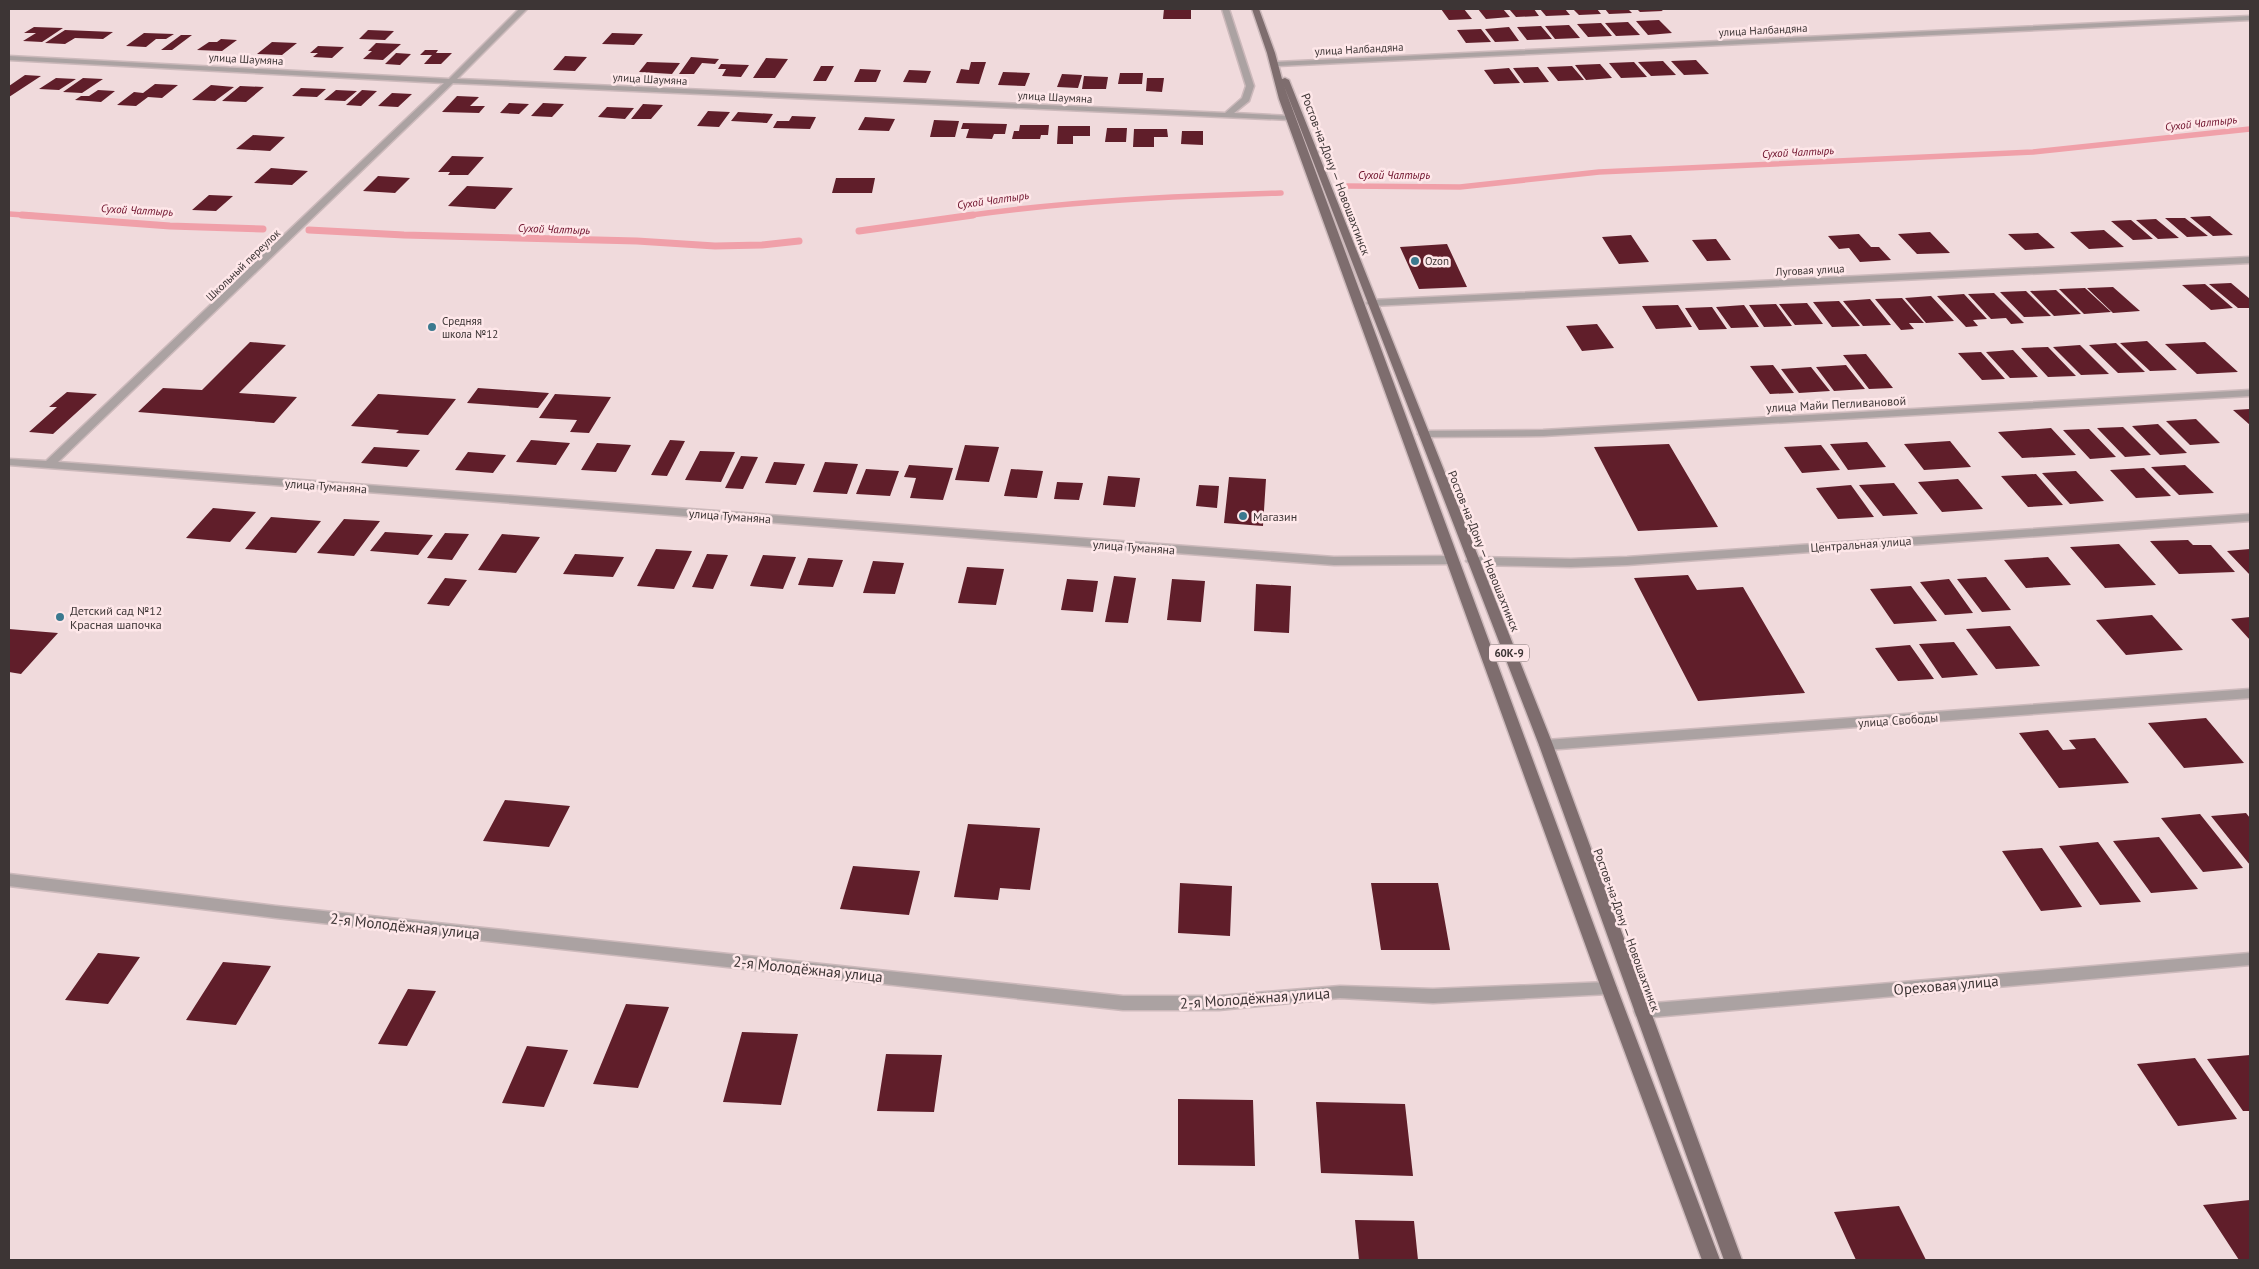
<svg xmlns="http://www.w3.org/2000/svg" width="2259" height="1269" font-family="'PT Sans',sans-serif">
	<style>
		.lines { fill: none; stroke-linecap: round; stroke-linejoin: round }
		.stream-far1 { stroke: #f0a0a9; stroke-width: 5.5 }
		.stream { stroke: #f0a0a9; stroke-width: 7 }
		.building { fill: #601e2a }
		.minor-casing { stroke: #ccb9bb; stroke-width: 3 }
		.primary-casing { stroke: #ccb9bb; stroke-width: 3 }
		.minor { fill: #aba2a2; fill-rule: evenodd }
		.primary { fill: #7e6d6e; fill-rule: evenodd }
		.poi-dot { fill: #3b798f; stroke: #fee7e9; stroke-width: 2 }
		.labels { text-anchor: middle; dominant-baseline: central; stroke-width: 5; stroke-linejoin: round; paint-order: stroke }
		.far-street-label { font-size: 11px; fill: #3d3535; stroke: #fee7e9 }
		.far-water-label { font-size: 11px; font-style: italic; fill: #6a0b26; stroke: #fee7e9 }
		.far-poi-label { font-size: 11px; fill: #3d3535; stroke: #fee7e9; text-anchor: start }
		.shield { fill: #fee7e9; stroke: #776a6b; stroke-width: 1 }
		.shield-label { font-size: 11px; font-weight: bold; fill: #3d3535 }
		.street-label { font-size: 12px; fill: #3d3535; stroke: #fee7e9 }
		.poi-label { font-size: 12px; fill: #3d3535; stroke: #fee7e9; text-anchor: start }
		.near-street-label { font-size: 15px; fill: #3d3535; stroke: #fee7e9 }
	</style>
	<rect width="100%" height="100%" fill="#f0dadc"/>
	<g class="lines">
		<path class="stream-far1" d="M1346,186L1460,187L1599,172L2033,152L2250,129
			M9,214L39,216
			M964,216C1069,201 1175,196 1281,193"/>
		<path class="stream" d="M22,215L170,226L263,229
			M309,230L404,235L637,241L715,246L762,245L799,241
			M859,231L973,215"/>
	</g>
	<path class="building" d="M1164,9H1191V19H1163Z
		M1441,9H1464L1472,19L1449,20Z
		M1478,9H1503L1510,17L1486,19Z
		M1509,9H1534L1539,16L1516,17Z
		M1540,9H1565L1570,15L1546,16Z
		M1573,9H1597L1601,14L1579,15Z
		M1605,9H1628L1632,13L1609,14Z
		M1637,9H1660L1663,11L1640,12Z
		M1659,20L1672,33L1648,35L1636,21Z
		M1628,22L1640,35L1616,36L1605,23Z
		M1601,23L1612,36L1588,37L1577,24Z
		M1569,25L1580,38L1555,39L1545,26Z
		M1541,26L1552,39L1527,40L1517,27Z
		M34,27L63,28L42,42L23,41L36,33H24Z
		M1509,27L1519,41L1495,42L1485,29Z
		M1481,29L1491,42L1466,43L1457,30Z
		M65,30L113,32L103,39L75,38L65,44L45,43Z
		M368,30L394,31L385,40L359,39Z
		M144,33L174,34L166,39H156L146,47L126,46Z
		M612,33L643,34L634,45L602,44Z
		M181,35H192L172,50H161Z
		M221,39L237,40L222,51L197,50L209,42H217Z
		M272,42L297,43L282,55L257,54Z
		M376,43L401,44L383,60L363,59L372,51H368Z
		M318,46L344,47L332,58L313,57L318,53H310Z
		M425,50H438L436,53H452L441,64H424L432,55H420Z
		M396,53L411,54L400,65L385,64Z
		M565,56L587,57L575,71L553,70Z
		M691,57L719,59L715,64L702,63L694,74H679Z
		M766,58L788,59L775,78H753Z
		M1696,60L1709,74L1684,75L1671,61Z
		M1663,61L1676,75L1651,76L1638,62Z
		M647,62L680,63L672,74L639,72Z
		M971,62H986L979,84L956,83L961,69L969,70Z
		M1634,62L1647,77L1621,78L1609,63Z
		M721,64L749,65L741,77L722,76L726,69H718Z
		M1600,64L1612,78L1586,80L1575,65Z
		M821,66H834L826,81H813Z
		M1572,66L1584,80L1558,81L1547,67Z
		M1538,67L1549,82L1524,83L1513,68Z
		M1509,68L1520,83L1494,84L1484,70Z
		M860,69L881,70L876,82H854Z
		M909,70L931,71L926,83L903,82Z
		M1003,72L1030,73L1025,86L998,85Z
		M1120,73H1143L1142,84H1118Z
		M1062,74L1082,75L1078,88L1057,87Z
		M25,75L41,76L9,97V86Z
		M1084,76L1108,77L1106,89H1082Z
		M56,78L76,79L59,90L39,89Z
		M83,78L103,79L82,93L63,92Z
		M1147,78H1164L1162,92L1146,91Z
		M155,84L178,85L162,98L148,97L136,106L117,105L134,92L143,93Z
		M211,85L234,87L215,101L192,100Z
		M240,86L264,87L246,102L222,101Z
		M301,88L326,89L317,97L292,96Z
		M98,90L115,91L101,102L75,100L81,96H89Z
		M336,90L357,91L345,101L324,100Z
		M362,90L377,91L361,106L346,105Z
		M392,93L412,94L398,107L378,106Z
		M457,96L479,97L470,106H485L479,113L442,112Z
		M509,103L529,104L519,114L500,113Z
		M543,103L564,104L552,117L531,116Z
		M643,104L663,105L651,119H631Z
		M607,107L634,108L625,119L598,117Z
		M708,111L730,112L719,127L697,126Z
		M738,112L773,114L767,123L731,121Z
		M792,116L816,117L810,129L773,128L777,121H789Z
		M865,117L895,119L889,131L858,130Z
		M934,120L959,121L955,137H930Z
		M963,123L1007,124L1005,134H994L992,139L966,138L969,129H961Z
		M1020,125H1049L1048,135H1041L1040,139H1012L1014,131H1019Z
		M1058,126H1090V136H1073V144H1057Z
		M1107,128H1127L1126,142H1105Z
		M1134,129H1167L1168,137H1154V147H1133Z
		M1182,131H1203V145L1181,144Z
		M253,135L285,137L270,151L236,149Z
		M452,156L484,157L468,175H448L450,172H438Z
		M271,168L308,171L292,185L254,183Z
		M378,176L410,178L395,193L363,191Z
		M836,178H875L872,193H832Z
		M467,186L513,188L495,209L448,206Z
		M209,195L233,196L216,211L192,210Z
		M2210,216L2233,235L2213,236L2190,217Z
		M2165,218H2185L2208,236L2187,237Z
		M2156,219L2179,238L2158,239L2136,220Z
		M2131,220L2153,239L2133,240L2111,221Z
		M2104,230L2124,247L2089,249L2070,232Z
		M1930,232L1950,253L1917,254L1898,234Z
		M2038,233L2055,248L2025,250L2008,234Z
		M1859,234L1871,247H1879L1891,260L1860,262L1849,248L1839,249L1828,236Z
		M1631,235L1649,262L1619,264L1602,237Z
		M1716,239L1731,260L1707,261L1692,240Z
		M1447,244L1467,287L1419,289L1400,247Z
		M2231,283L2250,299V308H2238L2209,284Z
		M2205,284L2233,308L2211,310L2182,285Z
		M2113,287L2140,311L2113,313L2087,288Z
		M2085,288L2111,312L2084,314L2059,289Z
		M2056,290L2081,314L2054,316L2030,291Z
		M2026,291L2051,316L2024,317L2000,292Z
		M1994,293L2024,323L2011,324L2006,318L1991,319L1968,294Z
		M1964,294L1987,319L1973,320L1978,326L1966,327L1937,296Z
		M1931,296L1954,321L1926,323L1905,298Z
		M1902,298L1924,323H1909L1914,329L1901,330L1875,299Z
		M1870,299L1891,325L1863,326L1843,301Z
		M1839,301L1860,326L1832,327L1813,302Z
		M1807,303L1823,324L1795,325L1779,304Z
		M1776,304L1792,326L1764,327L1749,305Z
		M1678,305L1692,327L1656,329L1642,306Z
		M1744,305L1759,327L1731,328L1716,307Z
		M1712,307L1727,329L1699,330L1685,308Z
		M1597,324L1614,348L1582,351L1566,326Z
		M2147,341L2177,370L2150,371L2120,343Z
		M250,342L286,345L239,393L297,397L274,423L138,412L163,388L202,390Z
		M2205,342L2238,372L2197,374L2165,344Z
		M2116,343L2145,372L2118,373L2089,345Z
		M2080,345L2109,374L2081,375L2053,347Z
		M2048,347L2076,376L2048,377L2021,348Z
		M2013,350L2038,377L2010,378L1986,352Z
		M1981,352L2005,379L1982,380L1958,353Z
		M1866,354L1893,388L1869,389L1843,355Z
		M1773,365L1794,393L1770,394L1750,366Z
		M1846,365L1865,389L1834,391L1816,367Z
		M1811,367L1830,391L1799,393L1781,369Z
		M478,388L549,393L538,408L467,403Z
		M67,392L97,394L53,434L29,432L57,407H49Z
		M378,394L456,399L428,435L396,433L399,430L351,426Z
		M555,394L611,397L589,433L570,432L577,420L539,418Z
		M2250,409V425L2233,410Z
		M2196,419L2220,443L2190,445L2166,421Z
		M2158,424L2187,453L2160,455L2132,426Z
		M2123,427L2151,455L2125,457L2097,428Z
		M2051,428L2076,455L2022,458L1998,432Z
		M2089,429L2116,457L2090,459L2063,430Z
		M531,440L570,443L556,465L516,462Z
		M670,440L685,441L667,476L651,475Z
		M1950,441L1971,467L1924,470L1904,444Z
		M1867,442L1886,467L1848,470L1830,444Z
		M597,443L631,445L616,472L581,470Z
		M1669,444L1718,527L1638,531L1594,447Z
		M965,445L999,447L989,482L955,480Z
		M1821,445L1840,470L1802,473L1784,447Z
		M374,447L420,450L407,467L361,463Z
		M700,451L735,452L721,482L685,480Z
		M468,452L506,455L493,473L455,470Z
		M741,456L758,457L743,489L725,488Z
		M774,462L805,464L796,485L765,483Z
		M825,462L858,464L847,494L813,492Z
		M909,465L953,468L943,500L910,498L916,478L904,477Z
		M2185,465L2214,493L2179,495L2151,467Z
		M2144,468L2171,496L2136,498L2110,470Z
		M866,469L899,471L890,496L856,494Z
		M1011,469L1043,471L1037,498L1004,496Z
		M2076,471L2104,501L2070,504L2042,473Z
		M2036,474L2063,505L2028,507L2001,476Z
		M1108,476L1140,478L1135,507L1103,505Z
		M1229,477L1266,479L1263,526L1224,523Z
		M1958,479L1983,509L1942,512L1918,482Z
		M1057,482L1083,483L1079,500L1054,499Z
		M1894,483L1918,514L1883,516L1859,485Z
		M1199,485L1219,486L1217,508L1196,506Z
		M1851,485L1874,517L1838,519L1816,488Z
		M213,508L256,512L230,542L186,538Z
		M271,517L321,521L296,553L245,549Z
		M344,519L380,521L354,556L317,553Z
		M385,532L433,535L418,555L370,551Z
		M445,533L469,534L452,560L427,558Z
		M502,534L540,537L516,573L478,570Z
		M2188,540L2193,545H2211L2235,572L2179,574L2150,541Z
		M2119,544L2156,585L2105,588L2070,547Z
		M656,549L692,551L674,589L637,586Z
		M2250,549V575L2227,551Z
		M575,554L624,557L613,577L563,574Z
		M707,554L728,555L713,589L692,587Z
		M763,555L796,557L783,589L750,586Z
		M2048,557L2071,585L2026,588L2004,560Z
		M808,558L843,560L833,587L798,585Z
		M873,561L904,563L895,594L863,593Z
		M967,567L1004,569L996,605L958,603Z
		M1688,575L1697,590L1743,587L1805,693L1698,701L1634,578Z
		M1114,576L1136,578L1128,623L1105,622Z
		M1986,577L2011,610L1982,612L1957,579Z
		M445,578L467,580L449,606L427,604Z
		M1067,579L1098,581L1093,612L1061,610Z
		M1172,579L1205,581L1201,622L1167,620Z
		M1949,579L1973,613L1945,615L1920,582Z
		M1256,584L1291,586L1289,633L1254,631Z
		M1911,586L1937,621L1894,624L1870,589Z
		M2152,615L2183,650L2126,655L2096,620Z
		M2250,617V640L2231,619Z
		M2010,626L2040,666L1996,669L1966,629Z
		M9,629L58,633L21,674L9,672Z
		M1954,642L1978,675L1942,678L1919,644Z
		M1910,645L1934,679L1898,681L1875,648Z
		M2206,718L2244,763L2184,768L2148,723Z
		M2048,730L2063,750L2076,749L2069,740L2095,738L2129,783L2059,788L2019,733Z
		M505,800L570,806L549,847L483,841Z
		M2246,813L2250,818V865L2211,816Z
		M2200,814L2243,868L2203,872L2161,818Z
		M968,824L1040,828L1030,890L1000,888L998,900L954,897Z
		M2159,837L2198,889L2151,893L2113,841Z
		M2098,842L2141,902L2100,905L2059,846Z
		M2042,848L2082,907L2041,911L2002,851Z
		M853,866L920,871L909,915L840,909Z
		M1180,883L1232,886L1230,936L1178,933Z
		M1371,883H1438L1450,950H1381Z
		M98,953L140,957L108,1004L65,1000Z
		M223,962L271,966L236,1025L186,1020Z
		M408,989L436,991L407,1046L378,1044Z
		M626,1004L669,1007L638,1088L593,1084Z
		M742,1032L798,1034L781,1105L723,1102Z
		M527,1046L568,1050L544,1107L502,1103Z
		M886,1054L942,1055L934,1112L877,1111Z
		M2250,1055V1111H2243L2207,1059Z
		M2195,1058L2237,1119L2178,1126L2137,1064Z
		M1178,1099L1253,1100L1255,1166L1178,1165Z
		M1316,1102L1405,1104L1413,1176L1321,1173Z
		M2250,1200V1260H2239L2203,1205Z
		M1899,1206L1926,1260H1856L1834,1212Z
		M1355,1220L1414,1221L1418,1260H1359Z"/>
	<g class="lines">
		<g class="minor-casing">
			<path id="minor" d="M519,9H527L457,79L1225,113L1242,98L1246,86L1222,9H1229L1254,86L1249,101L1234,113L1291,116L1295,118L1291,120L453,83L58,462L1334,557L1452,556L1458,560L1452,564L1334,565L9,465V459L46,461L444,83L9,60V56L449,79Z
				M2250,16V20L1277,66L1273,64L1277,62Z
				M2250,257V263L1371,306L1366,303L1371,300Z
				M2250,390V396L1543,436L1423,437L1418,434L1423,431L1543,430Z
				M2250,514V521L1627,565L1571,567L1472,565L1466,561L1472,557L1571,559L1627,557Z
				M2250,689V698L1546,750L1541,748L1539,745L1541,742L1546,740Z
				M9,874L276,906L1123,996H1219L1340,986L1433,989L1609,982L1614,983L1617,988L1614,993L1609,994L1433,1003L1340,998L1219,1010H1123L276,918L9,886Z
				M2250,953V965L1642,1018L1636,1016L1634,1011L1636,1006L1642,1004Z"/>
		</g>
		<g class="primary-casing">
			<path id="primary" d="M1252,9H1259L1275,53L1282,79L1285,78L1289,80L1553,745L1742,1260H1724L1539,745L1284,86L1617,988L1720,1260H1702L1601,988L1279,99L1267,53Z"/>
		</g>
		<use href="#minor" class="minor"/>
		<use href="#primary" class="primary"/>
	</g>
	<g class="poi-dot">
		<circle cx="1415" cy="261" r="5"/>
		<circle cx="432" cy="327" r="5"/>
		<circle cx="1243" cy="516" r="5"/>
		<circle cx="60" cy="617" r="5"/>
	</g>
	<g class="labels">
		<g class="far-street-label">
			<text transform="translate(1763 30) rotate(-3)">улица Налбандяна</text>
			<text transform="translate(1359 49) rotate(-3)">улица Налбандяна</text>
			<text transform="translate(246 59) rotate(3)">улица Шаумяна</text>
			<text transform="translate(650 79) rotate(3)">улица Шаумяна</text>
			<text transform="translate(1055 97) rotate(3)">улица Шаумяна</text>
			<text transform="translate(243 265) rotate(-44)">Школьный переулок</text>
			<text transform="translate(1810 270) rotate(-3)">Луговая улица</text>
		</g>
		<g class="far-water-label">
			<text transform="translate(2201 123) rotate(-6)">Сухой Чалтырь</text>
			<text transform="translate(1798 152) rotate(-3)">Сухой Чалтырь</text>
			<text x="1394" y="175">Сухой Чалтырь</text>
			<text transform="translate(993 200) rotate(-8)">Сухой Чалтырь</text>
			<text transform="translate(137 210) rotate(3)">Сухой Чалтырь</text>
			<text transform="translate(554 229) rotate(2)">Сухой Чалтырь</text>
		</g>
		<g class="far-poi-label">
			<text x="1425" y="261">Ozon</text>
			<text x="442" y="321">Средняя<tspan x="442" dy="13">школа №12</tspan></text>
		</g>
		<rect class="shield" x="1489" y="644.5" width="40" height="17" rx="4"/>
		<g class="shield-label">
			<text x="1509" y="653">60К-9</text>
		</g>
		<g class="street-label">
			<text transform="translate(1336 174) rotate(69)">Ростов-на-Дону — Новошахтинск</text>
			<text transform="translate(1836 404) rotate(-3)">улица Майи Пегливановой</text>
			<text transform="translate(326 486) rotate(4)">улица Туманяна</text>
			<text transform="translate(730 516) rotate(4)">улица Туманяна</text>
			<text transform="translate(1861 544) rotate(-4)">Центральная улица</text>
			<text transform="translate(1134 547) rotate(4)">улица Туманяна</text>
			<text transform="translate(1484 551) rotate(68)">Ростов-на-Дону — Новошахтинск</text>
			<text transform="translate(1898 720) rotate(-4)">улица Свободы</text>
			<text transform="translate(1627 930) rotate(70)">Ростов-на-Дону — Новошахтинск</text>
		</g>
		<g class="poi-label">
			<text x="1253" y="516">Магазин</text>
			<text x="70" y="610">Детский сад №12<tspan x="70" dy="14">Красная шапочка</tspan></text>
		</g>
		<g class="near-street-label">
			<text transform="translate(405 926) rotate(6)">2-я Молодёжная улица</text>
			<text transform="translate(808 969) rotate(6)">2-я Молодёжная улица</text>
			<text transform="translate(1946 985) rotate(-5)">Ореховая улица</text>
			<text transform="translate(1255 998) rotate(-4)">2-я Молодёжная улица</text>
		</g>
	</g>
	<rect width="2259" height="1269" fill="none" stroke="#3d3535" stroke-width="20"/>
</svg>
